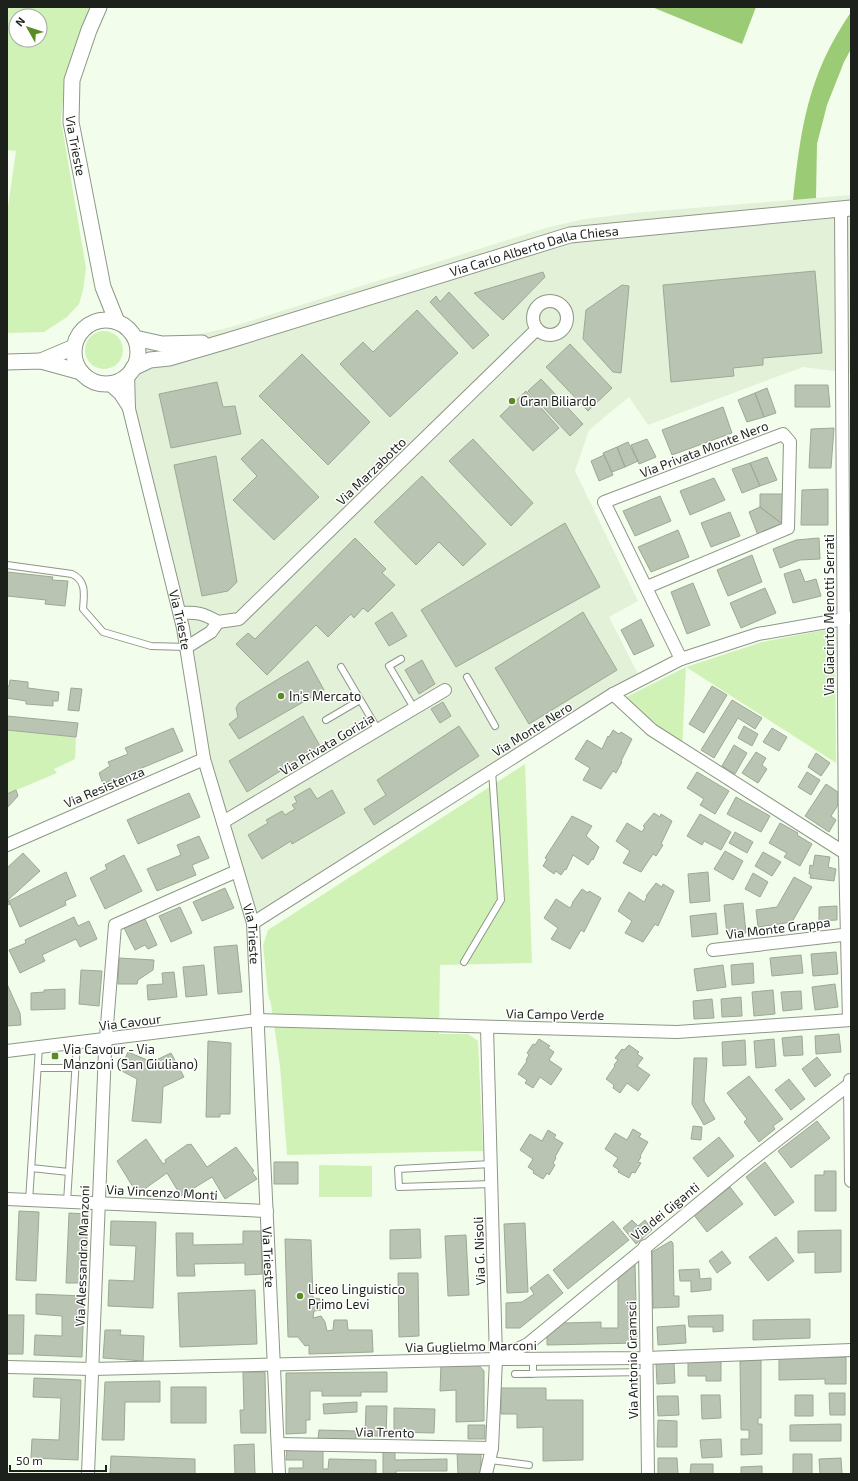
<svg xmlns="http://www.w3.org/2000/svg" width="858" height="1481" font-family="'Exo 2',sans-serif">
	<style>
		.built { fill: #e2f1d8 }
		.green { fill: #d0f2b6; fill-rule: evenodd }
		.forest { fill: #9ccb76 }
		.building { fill: #b9c4b2; stroke: #9ea897 }
		.lines { fill: none; stroke-linecap: round; stroke-linejoin: round }
		.service-casing { stroke: #8e9787; stroke-width: 8 }
		.minor-casing { stroke: #8e9787; stroke-width: 14 }
		.tertiary-casing { stroke: #8e9787; stroke-width: 17 }
		.service { stroke: #fff; stroke-width: 6 }
		.minor { stroke: #fff; stroke-width: 12 }
		.tertiary { stroke: #fff; stroke-width: 15 }
		.poi-dot { fill: #5a8c24; stroke: #fff; stroke-width: 1.5 }
		.labels { text-anchor: middle; dominant-baseline: central; stroke-width: 3; stroke-linejoin: round; paint-order: stroke }
		.street-label { font-size: 13px; fill: #1d211b; stroke: #fff }
		.poi-label { font-size: 13px; fill: #1d211b; stroke: #fff; text-anchor: start }
	</style>
	<rect width="100%" height="100%" fill="#f2fdeb"/>
	<path class="built" d="M851,195V411L850,373L803,367L648,425L629,397L589,430L575,471L638,601L609,617L639,676L255,918L208,758L135,409L134,374L143,356L139,334L188,337L231,327L549,227L585,219L634,213Z"/>
	<path class="green" d="M7,7H93L65,78L61,120L86,268L83,290L79,304L67,317L44,332L7,333V214L16,151L7,150ZM16,16H40V40H16Z
		M85 350a19 19 0 1 1 38 0a19 19 0 1 1-38 0Z
		M835,628L836,763L686,667L682,749L620,700L686,667L762,642Z
		M7,730L76,737L75,759L54,769L57,773L7,794Z
		M525,764L532,963L440,965L439,1034H468L478,1041L483,1151L287,1155L280,1066L271,1004L268,994L263,945L268,930Z
		M319,1165L372,1166V1197H319Z"/>
	<path class="forest" d="M652,7H756L742,44Z
		M851,12V49L844,62L827,105L817,144L816,198L793,200C801,126 808,75 851,12Z"/>
	<path class="building" d="M815,271L822,353L763,358V365L733,368L734,376L671,382L663,285Z
		M543,272L545,277L503,320L474,293Z
		M622,285L629,286L621,373L613,372L583,339L586,310Z
		M449,292L489,335L473,349L430,302L436,296L440,302Z
		M417,310L458,353L390,417L340,364L363,342L373,352Z
		M570,344L612,388L588,411L546,367Z
		M302,354L370,422L328,465L259,396Z
		M541,379L583,424L570,436L528,391Z
		M217,382L223,407L235,406L241,434L171,448L159,394Z
		M795,385H828L830,407H795Z
		M767,388L776,413L764,417L755,393Z
		M526,391L559,428L533,451L500,416Z
		M755,393L764,417L747,422L738,400Z
		M723,407L732,433L672,455L662,430Z
		M834,428L831,468H809L811,429Z
		M262,439L319,497L274,540L233,500L257,476L241,459Z
		M473,439L533,503L511,526L449,461Z
		M647,439L656,457L639,464L631,445Z
		M628,442L638,461L625,467L617,447Z
		M617,447L625,467L612,472L603,453Z
		M604,455L613,475L599,481L591,461Z
		M216,456L237,582L228,591L202,596L174,465Z
		M767,457L777,480L760,486L750,463Z
		M750,463L760,486L742,493L732,469Z
		M422,476L486,544L463,566L439,542L416,565L374,522Z
		M714,478L725,500L690,515L680,491Z
		M828,489V525H801L802,490Z
		M760,494H786L785,526L760,507Z
		M660,496L671,521L635,536L623,511Z
		M760,507L785,526L759,538L749,512Z
		M730,512L740,536L711,547L701,523Z
		M565,523L600,587L456,667L421,610Z
		M678,530L689,557L651,572L638,547Z
		M355,538L386,569L382,573L395,585L368,612L363,608L354,618L351,614L328,637L316,625L267,675L236,644L248,633L255,639Z
		M819,538L820,559L800,560L780,568L773,549L796,540Z
		M752,555L762,582L728,596L717,570Z
		M800,569L805,582L816,579L821,596L793,603L784,574Z
		M7,572L53,577L52,580L68,581L65,606L45,604L46,600L7,596Z
		M693,583L710,625L687,634L671,592Z
		M765,588L776,613L741,628L730,603Z
		M392,612L407,636L389,646L375,623Z
		M583,612L617,670L529,724L495,668Z
		M641,619L654,646L634,655L621,630Z
		M422,660L435,684L419,694L405,670Z
		M308,661L324,690L239,739L229,724L238,717L236,708L239,703Z
		M10,680L28,682V688L59,692L58,701H53V706L26,704V701L7,698V701V686H9Z
		M712,686L727,695L704,733L689,724Z
		M71,688L82,689L79,711L68,710Z
		M732,700L762,718L755,729L738,718L714,758L701,750Z
		M443,702L451,716L440,723L431,709Z
		M7,716L78,723L76,737L7,730Z
		M303,716L320,746L247,792L229,761Z
		M459,726L479,756L374,825L364,809L386,795L377,780Z
		M744,726L758,734L752,746L738,738Z
		M173,728L183,751L103,784L99,773L110,766L108,762L128,754L125,748Z
		M772,728L787,737L779,751L763,742Z
		M613,730L619,734L621,732L632,739L621,761L622,762L616,773L613,771L601,789L583,780L590,768L575,759L587,740L602,749L608,736L609,737Z
		M734,745L747,753L735,774L722,766Z
		M756,752L766,758L762,765L767,769L758,783L742,773Z
		M816,753L830,763L821,776L808,767Z
		M697,772L729,791L715,814L700,805L704,799L687,788Z
		M807,772L820,780L811,795L798,787Z
		M826,784L838,792V805L831,816L836,820L829,832L805,816Z
		M310,788L317,799L332,790L345,813L292,844L291,841L262,859L248,835L268,823L266,820L282,811L285,815L295,809L292,805L297,802L294,797Z
		M16,790L18,796L7,808V794Z
		M189,793L200,817L138,844L127,820Z
		M736,797L770,816L761,832L727,814Z
		M654,813L660,817L661,814L672,821L661,844L663,845L656,856L653,854L641,872L623,863L630,851L616,841L627,823L642,832L645,827L643,826Z
		M700,814L731,832L721,850L704,841L702,845L687,836Z
		M572,816L592,826L586,836L599,847L593,860L592,859L588,865L573,855L566,870L565,869L561,875L556,871L554,874L543,866L547,859L545,858Z
		M780,823L798,833L797,835L812,844L800,866L784,857L787,853L769,843Z
		M735,832L753,842L747,853L729,843Z
		M199,836L209,858L192,865L196,875L157,891L147,869L181,855L177,845Z
		M725,851L743,861L733,880L714,869Z
		M763,852L781,862L772,876L755,866Z
		M23,853L40,871L8,900L10,904L7,905V868Z
		M124,855L142,891L105,909L90,878L107,869L105,865Z
		M815,855L830,857L828,867L836,869L834,881L810,878L811,874H809L810,865L813,866Z
		M66,872L76,896L65,901L66,905L20,927L9,901Z
		M708,872L710,901L690,903L688,874Z
		M753,873L768,882L760,897L745,889Z
		M794,877L812,887L792,922L758,927L756,910L777,907Z
		M656,883L662,887L663,884L674,891L658,926L655,924L643,942L625,933L632,921L618,911L629,892L644,902L647,897L646,896Z
		M225,888L234,908L202,921L193,902Z
		M582,889L588,893L589,891L601,898L584,932L581,930L570,949L551,939L558,928L544,918L556,899L570,908L573,903H572Z
		M743,903L746,933L727,935L724,905Z
		M837,906V920L819,921V907Z
		M180,907L192,933L171,942L159,916Z
		M716,913L718,934L692,937L690,916Z
		M74,917L78,926L89,921L97,939L80,947L76,939L42,955L45,961L20,973L9,950L26,943L25,940Z
		M145,919L157,945L148,949L145,945L135,950L124,928Z
		M237,945L242,992L218,994L214,947Z
		M836,952L838,974L813,976L811,954Z
		M801,955L803,973L772,976L770,958Z
		M119,958L154,960L153,970L138,980L137,984H118Z
		M753,963L754,983L732,985L731,965Z
		M204,965L207,995L186,997L183,967Z
		M723,965L726,987L697,991L694,969Z
		M81,970L102,971L99,1006L79,1004Z
		M174,972L177,997L148,1000L147,985L163,984L162,973Z
		M7,984L20,1013L21,1025L7,1026Z
		M835,984L838,1007L815,1010L812,987Z
		M65,989V1009L31,1010V993L44,992V990Z
		M773,990L775,1014L754,1016L752,992Z
		M801,991L802,1009L783,1011L781,992Z
		M741,997L742,1016L722,1017L721,999Z
		M712,999L714,1018L694,1019L693,1001Z
		M839,1034L841,1052L816,1054L815,1036Z
		M802,1036L803,1055L784,1056L782,1038Z
		M539,1039L550,1046L548,1048L554,1052L549,1060L562,1069L551,1085L540,1077L533,1088L525,1083L527,1080L518,1074L527,1061L526,1060L529,1055L527,1053L533,1044L535,1045Z
		M774,1039L776,1066L756,1068L754,1041Z
		M745,1040L746,1065L723,1066L722,1042Z
		M208,1041L231,1043L230,1114H220V1117H206Z
		M629,1045L639,1052L637,1054L643,1058L637,1066L650,1075L638,1091L627,1083L620,1093L613,1088L614,1085L606,1079L615,1066L614,1065L618,1060L615,1058L622,1049L624,1050Z
		M128,1052L152,1062L171,1053L184,1077L163,1087L161,1123L132,1121L137,1079L120,1070Z
		M817,1057L831,1075L815,1087L802,1069Z
		M694,1058H707L704,1101L715,1119L704,1125L692,1104Z
		M749,1076L783,1119L773,1126L775,1129L759,1142L744,1122L747,1119L727,1093Z
		M789,1079L805,1099L791,1110L775,1090Z
		M817,1121L830,1138L791,1168L778,1151Z
		M693,1126L702,1127L701,1140L691,1139Z
		M633,1129L641,1134L639,1137L648,1142L640,1156L641,1157L638,1162L641,1163L635,1173L632,1172L629,1178L618,1172L619,1170L613,1166L618,1158L605,1149L615,1133L627,1140Z
		M548,1130L556,1135L554,1138L563,1143L555,1157L556,1158L553,1163L555,1165L549,1175L547,1173L543,1179L533,1173L534,1171L528,1167L533,1159L520,1150L530,1134L542,1141Z
		M719,1137L734,1156L708,1177L693,1158Z
		M146,1139L163,1164L166,1162L165,1160L188,1144L189,1145L191,1144L207,1167L236,1147L254,1171L252,1172L257,1179L225,1199L212,1177L181,1196L167,1173L143,1190L141,1189L136,1192L117,1161Z
		M274,1162H298V1184H274Z
		M765,1162L794,1202L775,1216L746,1177Z
		M824,1171H836V1211H815V1175H824Z
		M730,1187L743,1204L707,1232L694,1215Z
		M19,1211L39,1212L36,1281L16,1280Z
		M69,1213L88,1214L85,1283H66Z
		M632,1220L638,1226L645,1220L652,1230L636,1244L623,1228Z
		M111,1221L156,1222L153,1308L108,1306L109,1280L134,1281L136,1246L110,1245Z
		M613,1221L629,1240L568,1289L553,1270Z
		M525,1223L528,1292L507,1293L504,1224Z
		M420,1229L421,1258L390,1259V1230Z
		M841,1230V1272L815,1273V1252L798,1253V1231Z
		M243,1231H261L262,1274L245,1275V1263L194,1264L195,1276H177L176,1233H193V1245L243,1244Z
		M466,1235L469,1295L448,1296L445,1236Z
		M776,1237L794,1261L768,1281L749,1257Z
		M285,1239L311,1240L313,1298L320,1299L321,1310L314,1311L313,1318L321,1316L325,1322L327,1331L333,1330L334,1320H347L348,1330H372L373,1352L309,1354V1345L305,1346L298,1337H288Z
		M671,1241L673,1243L674,1296H679V1307L653,1308L652,1252Z
		M722,1251L731,1263L717,1273L709,1261Z
		M635,1262L637,1343L547,1345V1330L565,1316V1323L601,1322V1328H618V1272Z
		M699,1269L700,1279L711,1278V1290L691,1292V1281H680L679,1270Z
		M398,1273H418L419,1336L399,1337Z
		M548,1274L563,1293L520,1328H506V1303L522,1302L534,1294L530,1288Z
		M255,1290L257,1344L180,1347L178,1293Z
		M36,1294L84,1296L82,1357L34,1355L35,1335L62,1336V1316L36,1314Z
		M7,1315H24L23,1354H7Z
		M723,1315V1331L713,1332V1327H689L688,1316Z
		M810,1319V1338L753,1340V1320Z
		M685,1325L686,1343L658,1345L657,1327Z
		M105,1330H121L120,1335L144,1336L143,1361L103,1358Z
		M846,1357V1384H825V1379L779,1380V1358Z
		M761,1360V1418H758V1424H762V1454L741,1455V1439H749V1430H741L740,1361Z
		M688,1361H721V1381H706V1376H688Z
		M476,1362L484,1371V1421L456,1422V1390L440,1391L441,1363Z
		M674,1362L675,1383L657,1384L656,1363Z
		M243,1372H265L266,1433H241L240,1410H244Z
		M387,1372V1392H361V1396H322V1391H310V1420H306V1433L286,1434V1373Z
		M34,1378L81,1380L78,1460L31,1458L32,1439L59,1440L61,1398L33,1397Z
		M160,1381V1402H125L124,1440H102L105,1382Z
		M171,1387H206V1423H171Z
		M501,1388H546V1400H583V1460L543,1461V1427L517,1428V1414H501Z
		M829,1393H845V1415H830Z
		M701,1395H720L721,1418L702,1419Z
		M795,1395H813V1416H795Z
		M657,1396H678L679,1415L658,1416Z
		M357,1402V1412L324,1414L323,1404Z
		M366,1406H387L386,1436H365Z
		M394,1408L435,1409L434,1433L394,1432Z
		M658,1420L677,1421V1447H657Z
		M841,1424V1441H790V1425Z
		M468,1425H485V1439H468Z
		M319,1430L356,1431V1441L318,1439Z
		M721,1439L722,1457L702,1458L700,1440Z
		M254,1444L255,1474H235L234,1445Z
		M287,1447H323V1469H328L329,1459L376,1460V1474H289V1468H303V1460H286Z
		M383,1452H395V1460L447,1459V1471H396V1474H383Z
		M457,1452H481V1474H458Z
		M793,1454H812V1474H793Z
		M111,1456L195,1459V1474H110Z
		M658,1458H677L678,1474H658Z
		M841,1458L842,1474H820L819,1459Z
		M691,1464H713V1474H690Z
		M762,1466V1474H741V1467Z"/>
	<g class="lines">
		<g class="service-casing">
			<path id="service" d="M7,565L72,574C87,581 84,595 83,609L103,632L151,646L187,647
				M401,659L389,666L414,708
				M341,667L378,730
				M467,677L495,726
				M326,720L360,700
				M464,962L501,900L492,771
				M38,1068H75
				M491,1164L398,1169L399,1187L492,1184
				M31,1168L69,1172
				M29,1201L39,1047
				M67,1202L77,1043
				M515,1374L646,1372
				M533,1374V1359
				M490,1460L529,1465"/>
		</g>
		<g class="minor-casing">
			<g id="minor">
				<path d="M841,209L845,853L849,1020"/>
				<circle cx="550" cy="318" r="17"/>
				<path id="s1" d="M128,374L129,409L183,628L204,759L253,923L279,1474"/>
				<path d="M108,383L120,394L129,408"/>
				<path d="M647,587L788,528L790,442L783,434L604,502L681,659"/>
				<path d="M180,613C197,612 203,613 218,622"/>
				<path d="M218,622L239,619L537,329"/>
				<path d="M187,647L211,632L218,622"/>
				<path d="M613,694L652,730L845,853"/>
				<path d="M223,822L445,690"/>
				<path d="M7,845L204,759"/>
				<path d="M253,923L613,694L681,659L758,634L850,618"/>
				<path d="M713,950L851,934"/>
				<path d="M7,1051L257,1020L677,1032L851,1020"/>
				<path d="M850,1080L851,1181"/>
				<path d="M7,1199L267,1211"/>
				<path d="M645,1246L648,1474"/>
				<path d="M501,1357L528,1344L748,1163L851,1083"/>
				<path d="M7,1367L92,1369L496,1359L646,1358L851,1350"/>
				<path d="M278,1444L492,1448"/>
				<path d="M88,1474L105,1050L115,925L237,871"/>
				<path d="M486,1474L492,1448L496,1359L487,1027"/>
			</g>
		</g>
		<g class="tertiary-casing">
			<g id="tertiary">
				<path id="s2" d="M99,7L89,30L72,80L71,122L103,287L117,322"/>
				<circle cx="106" cy="352" r="32"/>
				<path d="M135,338L162,344L202,343"/>
				<path d="M41,361L74,347"/>
				<path d="M7,362L41,361L81,372"/>
				<path id="s3" d="M133,368L150,360L169,358L227,341L570,235L851,208"/>
			</g>
		</g>
		<use href="#service" class="service"/>
		<use href="#minor" class="minor"/>
		<use href="#tertiary" class="tertiary"/>
	</g>
	<g class="poi-dot">
		<circle cx="512" cy="401" r="4"/>
		<circle cx="281" cy="696" r="4"/>
		<rect x="51" y="1052" width="8" height="8" rx="2"/>
		<circle cx="300" cy="1296" r="4"/>
	</g>
	<g class="labels">
		<g class="street-label">
			<text stroke="none"><textPath href="#s2" startOffset="144">Via Trieste</textPath></text>
			<text stroke="none"><textPath href="#s3" startOffset="419">Via Carlo Alberto Dalla Chiesa</textPath></text>
			<text transform="translate(704 449) rotate(-21)">Via Privata Monte Nero</text>
			<text transform="translate(371 471) rotate(-44)">Via Marzabotto</text>
			<text transform="translate(829 615) rotate(-90)">Via Giacinto Menotti Serrati</text>
			<text stroke="none"><textPath href="#s1" startOffset="252">Via Trieste</textPath></text>
			<text transform="translate(532 729) rotate(-32)">Via Monte Nero</text>
			<text transform="translate(327 744) rotate(-31)">Via Privata Gorizia</text>
			<text transform="translate(104 787) rotate(-23)">Via Resistenza</text>
			<text transform="translate(778 928) rotate(-7)">Via Monte Grappa</text>
			<text stroke="none"><textPath href="#s1" startOffset="575">Via Trieste</textPath></text>
			<text transform="translate(555 1014) rotate(1)">Via Campo Verde</text>
			<text transform="translate(130 1022) rotate(-7)">Via Cavour</text>
			<text transform="translate(162 1192) rotate(3)">Via Vincenzo Monti</text>
			<text transform="translate(665 1211) rotate(-39)">Via dei Giganti</text>
			<text transform="translate(479 1251) rotate(-92)">Via G. Nisoli</text>
			<text transform="translate(82 1256) rotate(-88)">Via Alessandro Manzoni</text>
			<text stroke="none"><textPath href="#s1" startOffset="899">Via Trieste</textPath></text>
			<text transform="translate(471 1346) rotate(-1)">Via Guglielmo Marconi</text>
			<text transform="translate(632 1360) rotate(-91)">Via Antonio Gramsci</text>
			<text transform="translate(385 1432) rotate(1)">Via Trento</text>
		</g>
		<g class="poi-label">
			<text x="520" y="401">Gran Biliardo</text>
			<text x="289" y="696">In's Mercato</text>
			<text x="63" y="1049">Via Cavour - Via<tspan x="63" dy="15">Manzoni (San Giuliano)</tspan></text>
			<text x="308" y="1289">Liceo Linguistico<tspan x="308" dy="15">Primo Levi</tspan></text>
		</g>
	</g>
	<rect width="858" height="1481" fill="none" stroke="#1d211b" stroke-width="16"/>
	<g transform="translate(28 28) rotate(309)"><circle r="19" fill="#ffffff" stroke="#a5a6a4"/>
	<path d="M0-3L7 15L0 10L-7 15Z" fill="#5a8c24"/>
	<text y="-6" font-size="11" font-weight="bold" text-anchor="middle" fill="#1d211b">N</text>
	</g>
	<path d="M10 1465v6h96v-6" fill="none" stroke="#1d211b" stroke-width="2"/>
	<text x="16" y="1465" font-size="12" fill="#1d211b" stroke="#ffffff" stroke-width="3" paint-order="stroke">50 m</text>
</svg>
